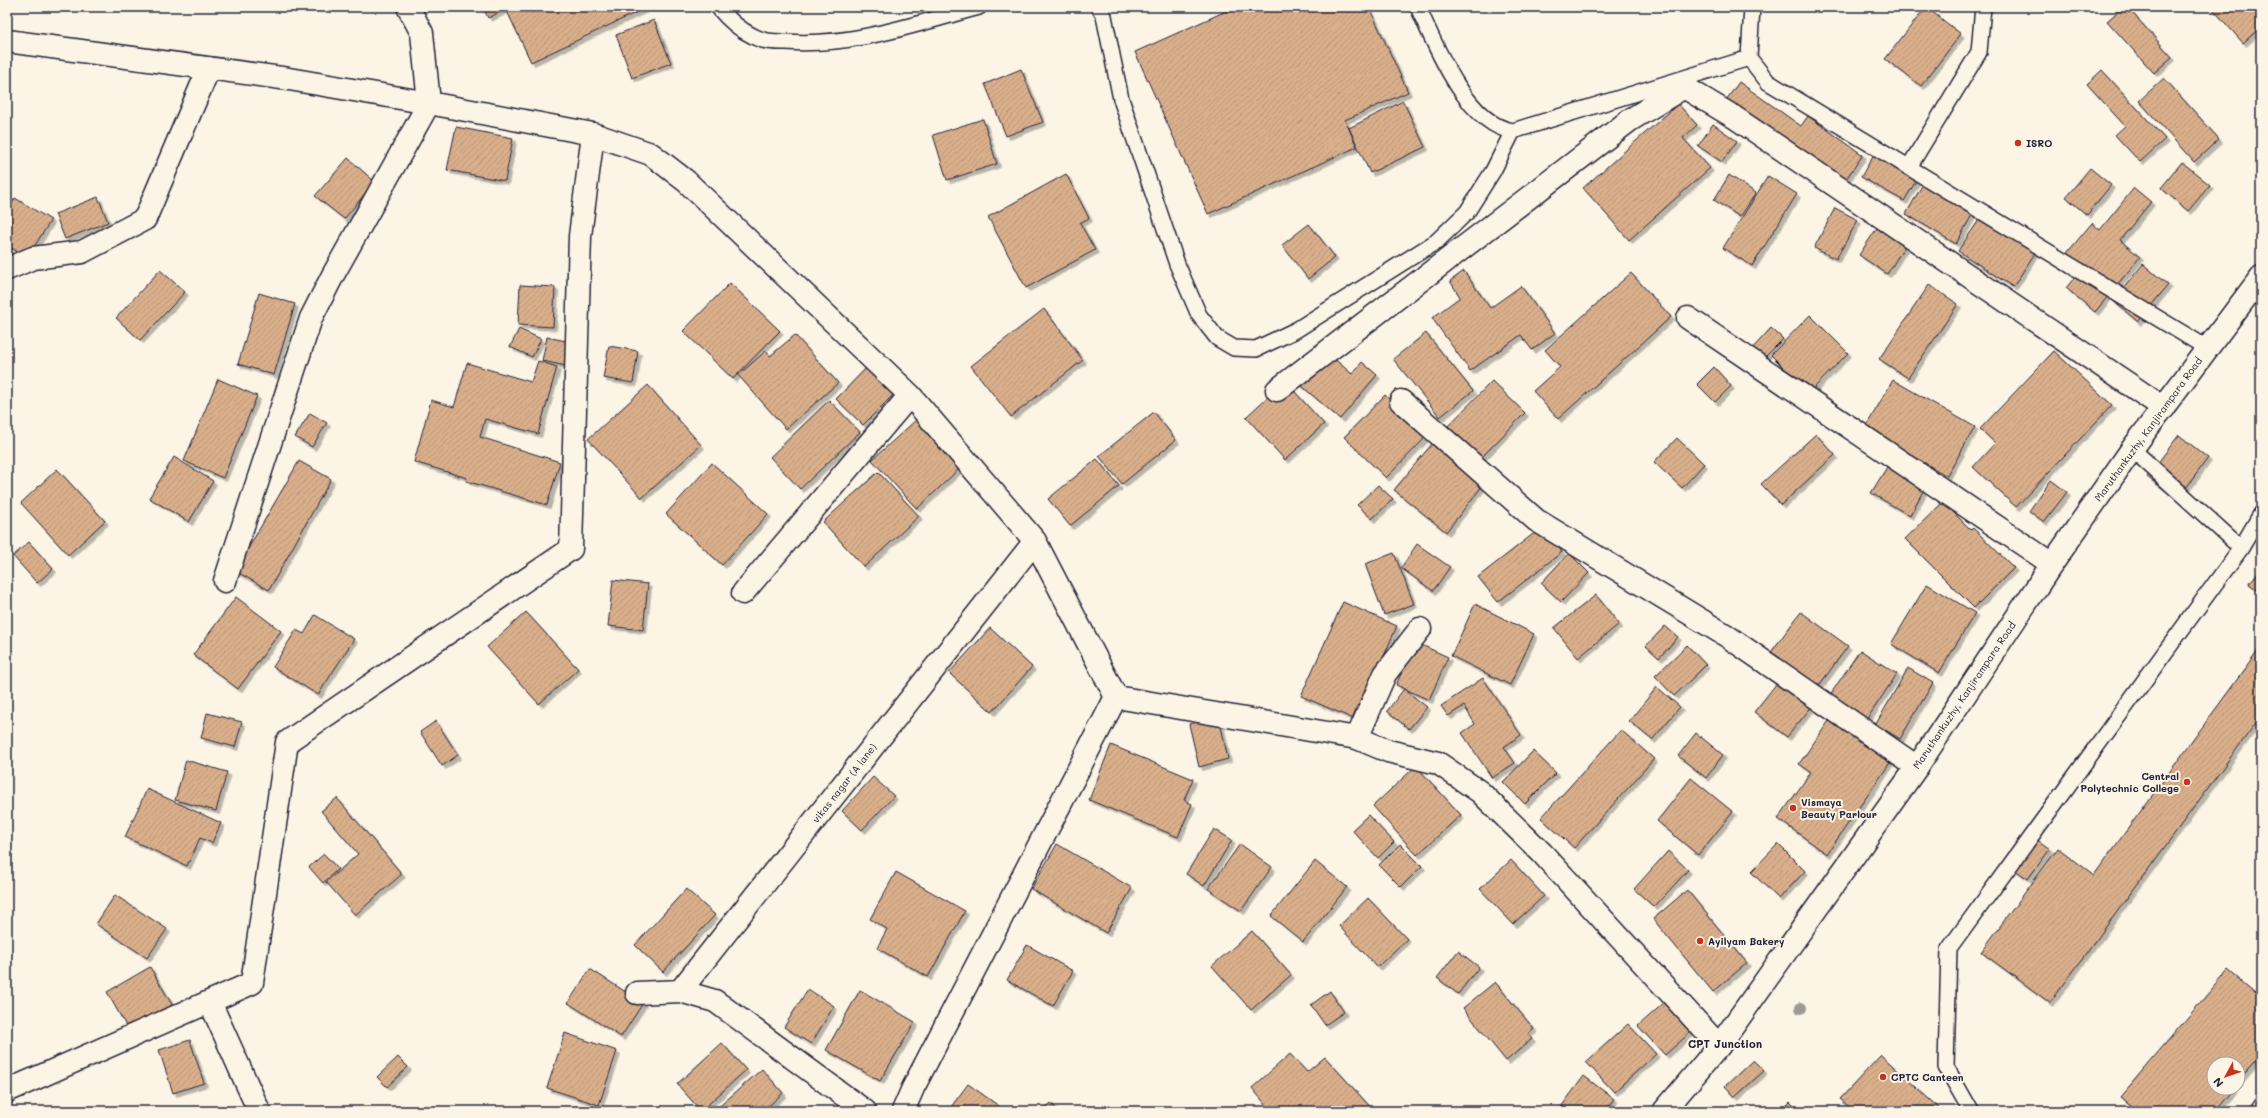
<svg xmlns="http://www.w3.org/2000/svg" width="2268" height="1118" font-family="Mali,sans-serif">
	<style>
		.building { fill: url(#building-hatch); stroke: #22223b; filter: url(#shadow) }
		.lines { fill: none; stroke-linecap: round; stroke-linejoin: round }
		.lane-casing { stroke: #22223b; stroke-width: 18 }
		.street-casing { stroke: #22223b; stroke-width: 25 }
		.secondary-casing { stroke: #22223b; stroke-width: 25 }
		.lane { stroke: #fcf5e5; stroke-width: 15 }
		.street { stroke: #fcf5e5; stroke-width: 22 }
		.secondary { stroke: #fcf5e5; stroke-width: 22 }
		.tree { fill: #9c9c95 }
		.poi-dot { fill: #c8321e; stroke: #fcf5e5; stroke-width: 1.5 }
		.labels { text-anchor: middle; dominant-baseline: central; stroke-width: 4; stroke-linejoin: round; paint-order: stroke }
		.poi-label { font-size: 10px; font-weight: bold; fill: #22223b; stroke: #fcf5e5; text-anchor: start }
		.street-label { font-size: 10px; fill: #22223b; stroke: #fcf5e5 }
		.neighbourhood-label { font-size: 11px; font-weight: bold; fill: #22223b; stroke: #fcf5e5 }
	</style>
	<defs>
		<pattern id="building-hatch" width="6" height="6" patternUnits="userSpaceOnUse"><rect width="6" height="6" fill="#daaf8b"/><path d="M-1 1l2-2M0 6l6-6M5 7l2-2" fill="none" stroke="#bb9679"/></pattern>
		<filter id="shadow"><feDropShadow dx="3.5" dy="3.5" stdDeviation="0" flood-color="#0004"/></filter>
	</defs>
	<rect width="100%" height="100%" fill="#fcf5e5"/>
	<filter id="ink" filterUnits="userSpaceOnUse"><feTurbulence type="fractalNoise" baseFrequency=".025" numOctaves="2"/><feDisplacementMap in="SourceGraphic" scale="8" xChannelSelector="R" yChannelSelector="G"/><feConvolveMatrix kernelMatrix="1 2 1 2 8 2 1 2 1" color-interpolation-filters="sRGB"/></filter>
	<g filter="url(#ink)">
		<path class="building" d="M483,7H502L504,10L488,18Z
			M505,7H648L531,62Z
			M1235,7H1369L1408,92L1345,120L1357,147L1208,214L1135,52Z
			M1926,7L1961,34L1921,86L1885,59Z
			M2123,7H2127L2172,57L2154,73L2107,21Z
			M2211,7H2261V27L2243,43Z
			M654,20L671,63L632,78L616,35Z
			M1021,69L1043,122L1006,136L985,84Z
			M2102,70L2165,139L2140,162L2115,135L2125,126L2087,84Z
			M2164,78L2219,139L2194,162L2139,101Z
			M1739,82L1801,126L1808,116L1863,155L1841,186L1724,103Z
			M1403,101L1425,147L1370,173L1349,128Z
			M1678,104L1697,125L1683,138L1710,168L1629,240L1583,188Z
			M983,119L997,164L947,180L933,135Z
			M1713,124L1737,141L1722,162L1698,146Z
			M456,127L513,138L505,181L447,170Z
			M1874,154L1917,179L1904,201L1861,177Z
			M348,158L375,182L344,219L315,196Z
			M2182,162L2210,185L2188,211L2161,188Z
			M2090,168L2111,185L2087,215L2066,197Z
			M1066,174L1089,218L1080,223L1095,250L1026,288L988,217Z
			M1729,175L1756,193L1740,217L1714,200Z
			M1768,176L1797,194L1752,266L1723,248Z
			M1924,182L1974,211L1956,244L1906,214Z
			M2134,188L2151,202L2120,240L2140,257L2095,312L2066,288L2083,267L2066,254L2092,223L2100,230Z
			M98,197L108,222L65,239L55,214Z
			M15,198L51,220L27,258L7,245V212Z
			M1835,208L1858,220L1836,259L1814,248Z
			M1983,214L2037,250L2013,287L1958,251Z
			M1309,224L1335,257L1308,279L1282,245Z
			M1877,228L1905,246L1887,274L1859,255Z
			M2143,264L2168,285L2138,322L2113,301Z
			M160,270L185,292L140,340L116,318Z
			M1464,271L1490,308L1521,286L1555,333L1532,350L1521,335L1470,371L1432,318L1460,297L1450,281Z
			M1631,273L1671,317L1558,419L1533,391L1560,367L1545,350Z
			M730,283L780,331L733,379L683,331Z
			M520,285L555,287L553,327L518,325Z
			M1929,285L1958,304L1908,378L1879,359Z
			M259,293L295,304L274,375L238,364Z
			M1044,309L1083,360L1011,417L971,366Z
			M1810,315L1848,353L1809,393L1771,355Z
			M1771,328L1783,339L1761,361L1751,350Z
			M519,329L541,339L532,357L510,347Z
			M1426,333L1473,391L1440,417L1393,359Z
			M795,335L838,383L786,429L738,375L766,351L770,356Z
			M547,337L571,342L566,366L542,361Z
			M609,346L638,351L633,383L603,378Z
			M1324,350L1352,374L1362,362L1377,375L1340,419L1297,382Z
			M2054,351L2112,405L2016,507L1973,467L1995,443L1980,429Z
			M538,361L557,367L538,434L485,419L480,437L560,462L547,505L466,481L467,478L414,462L431,400L454,407L467,363L531,382Z
			M868,366L895,393L863,425L836,399Z
			M1714,367L1731,386L1715,402L1697,384Z
			M218,379L257,396L223,478L184,461Z
			M1893,380L1975,427L1947,476L1865,428Z
			M1285,381L1324,424L1285,460L1246,417Z
			M1492,381L1525,413L1481,458L1448,426Z
			M648,385L701,445L642,498L588,439Z
			M1385,395L1427,436L1386,478L1344,437Z
			M829,400L860,432L800,489L770,457Z
			M1154,412L1176,440L1122,484L1099,456Z
			M310,413L327,423L312,447L295,437Z
			M917,419L961,467L917,509L872,460Z
			M1816,434L1835,455L1781,505L1761,484Z
			M2179,435L2208,458L2178,499L2147,477Z
			M1677,438L1704,464L1682,488L1654,462Z
			M1436,439L1487,480L1446,532L1394,490Z
			M174,457L213,481L189,522L149,498Z
			M1097,459L1119,486L1070,526L1048,499Z
			M299,461L331,479L269,590L235,571Z
			M712,463L768,514L722,565L666,514Z
			M1887,467L1924,489L1910,516L1871,493Z
			M57,469L105,521L68,555L21,503Z
			M878,472L919,516L864,567L823,522Z
			M2051,480L2067,492L2044,522L2029,511Z
			M1378,485L1393,499L1372,519L1357,505Z
			M1943,502L1971,530L1973,528L2014,568L1974,608L1905,539Z
			M1542,527L1562,552L1498,602L1478,577Z
			M29,542L53,569L37,583L13,556Z
			M1417,544L1450,567L1433,591L1401,568Z
			M1394,553L1414,604L1384,615L1365,564Z
			M1569,553L1589,573L1561,602L1541,583Z
			M2261,568V593L2249,584Z
			M613,580L648,584L643,630L608,626Z
			M1927,584L1975,613L1939,673L1891,644Z
			M1596,595L1619,624L1578,658L1554,628Z
			M236,597L281,631L238,689L193,655Z
			M1343,602L1397,626L1356,720L1301,696Z
			M1475,604L1534,634L1510,685L1451,656Z
			M526,612L578,669L539,704L487,647Z
			M1801,612L1848,646L1818,687L1771,652Z
			M315,615L354,639L318,695L273,667L296,630L304,634Z
			M1665,626L1678,637L1659,658L1646,646Z
			M990,628L1032,667L992,712L949,673Z
			M1415,642L1448,657L1429,700L1396,685Z
			M1687,645L1706,665L1674,696L1655,676Z
			M2261,647V716L2050,1003L1981,952L2058,848L2094,875Z
			M1860,650L1897,674L1867,719L1830,695Z
			M1908,668L1933,683L1900,739L1876,724Z
			M1483,678L1521,735L1504,747L1515,763L1492,778L1462,733L1475,724L1464,706L1448,716L1441,706Z
			M1781,678L1814,704L1787,737L1754,712Z
			M1657,687L1680,707L1652,740L1629,721Z
			M1404,689L1427,707L1409,729L1387,711Z
			M207,713L242,722L235,747L201,738Z
			M1219,717L1228,759L1199,767L1189,724Z
			M1831,718L1892,760L1827,854L1778,819L1811,772L1799,764Z
			M436,721L458,755L442,766L420,732Z
			M1621,730L1654,759L1574,848L1541,818Z
			M1696,733L1723,755L1706,778L1678,756Z
			M1111,745L1193,779L1184,800L1192,804L1178,837L1089,800Z
			M1533,751L1556,773L1525,804L1503,782Z
			M186,760L227,772L216,811L175,800Z
			M1416,766L1461,815L1417,855L1373,806Z
			M873,777L894,796L862,830L842,811Z
			M1691,778L1733,812L1698,855L1657,821Z
			M147,789L221,823L212,843L200,838L187,866L125,837Z
			M337,798L402,874L355,915L326,882L358,854L321,811Z
			M1368,815L1394,842L1378,858L1352,830Z
			M1214,829L1232,840L1204,886L1186,874Z
			M2032,836L2050,849L2028,879L2011,867Z
			M1057,844L1132,888L1106,933L1031,889Z
			M1240,844L1272,867L1241,911L1208,889Z
			M1400,844L1422,866L1401,887L1379,865Z
			M1778,844L1805,871L1779,899L1751,872Z
			M1668,851L1688,870L1654,907L1634,889Z
			M324,854L338,869L323,883L309,867Z
			M1511,860L1544,896L1513,924L1480,889Z
			M1315,861L1347,887L1303,942L1271,916Z
			M896,872L965,911L928,977L877,948L887,929L870,919Z
			M686,889L715,915L663,972L635,945Z
			M1687,890L1747,963L1713,992L1653,919Z
			M115,895L167,929L147,958L96,924Z
			M1368,898L1407,939L1377,967L1339,926Z
			M1252,931L1291,975L1251,1010L1212,966Z
			M1027,945L1073,971L1053,1006L1007,980Z
			M1458,951L1479,967L1458,994L1437,978Z
			M150,967L174,1008L130,1033L107,992Z
			M590,969L643,1003L621,1037L568,1003Z
			M2228,970L2261,998V1056L2238,1082V1064H2214V1088H2233L2214,1111H2137L2120,1097Z
			M1495,982L1534,1029L1528,1034L1532,1039L1506,1061L1463,1008Z
			M808,989L834,1006L811,1044L784,1027Z
			M860,990L915,1022L880,1081L826,1050Z
			M1330,991L1344,1012L1325,1025L1311,1005Z
			M1665,1002L1692,1031L1665,1055L1638,1026Z
			M1628,1024L1656,1054L1614,1092L1586,1062Z
			M565,1033L617,1051L599,1105L547,1088Z
			M190,1040L204,1083L173,1093L159,1050Z
			M722,1043L746,1070L701,1111L677,1084Z
			M1290,1054L1307,1072L1325,1057L1374,1111H1271L1252,1088Z
			M1881,1055L1942,1111H1854L1840,1099Z
			M398,1057L408,1067L387,1087L377,1077Z
			M1753,1060L1764,1071L1735,1097L1725,1086Z
			M762,1069L783,1093L763,1111H714Z
			M1584,1076L1614,1099L1605,1111H1558Z
			M968,1084L1006,1111H948Z
			M1790,1102L1799,1111H1781Z
			M1051,1103L1058,1111H1042Z
			M772,1107L779,1111H770Z"/>
		<g class="lines">
			<g class="lane-casing">
				<path id="lane" d="M718,7C727,18 740,30 753,36C763,42 774,42 786,42C852,47 915,24 979,7
					M1099,7L1104,16L1121,99L1177,264L1199,315L1217,338L1234,348L1256,349L1296,330L1437,241L1467,212L1493,171L1513,131
					M1418,7C1435,45 1467,125 1513,131L1749,58
					M1752,7L1749,58L1768,82L2207,348
					M1909,167L1979,52L1983,7
					M2132,449L2241,548L2261,514
					M1971,1111L1946,1067L1949,949L2241,548
					M2257,1111L2261,1105"/>
			</g>
			<g class="street-casing">
				<path id="street" d="M408,7L422,33L429,103L593,134L651,154L686,181L910,395L1035,541L1116,697L1357,738L1388,751L1438,763L1480,792L1542,853L1719,1046
					M7,41L289,79L429,103L333,275L311,318L225,581
					M7,269L33,258L82,252L145,219L209,68
					M1688,318L2052,564
					M1277,390L1630,120L1684,87L1734,117L2164,408
					M1401,401L1536,520L1727,636L1917,767
					M743,593L910,395
					M1357,738L1385,674L1420,629
					M680,991L715,1001L865,1111
					M637,993L680,991L1035,541
					M210,1002L259,1111
					M7,1091L252,983L287,742L571,549L580,236L593,134
					M903,1111L913,1088L1116,697"/>
			</g>
			<g class="secondary-casing">
				<path id="secondary" d="M1664,1111L1719,1046L1917,767L2052,564L2132,449L2261,277"/>
			</g>
			<use href="#lane" class="lane"/>
			<use href="#street" class="street"/>
			<use href="#secondary" class="secondary"/>
		</g>
		<circle class="tree" cx="1801" cy="1008" r="6"/>
	</g>
	<g class="poi-dot">
		<circle cx="2018" cy="143" r="4"/>
		<circle cx="2187" cy="782" r="4"/>
		<circle cx="1793" cy="808" r="4"/>
		<circle cx="1700" cy="941" r="4"/>
		<circle cx="1883" cy="1077" r="4"/>
	</g>
	<g class="labels">
		<g class="poi-label">
			<text x="2026" y="143">ISRO</text>
			<text x="2179" y="776" text-anchor="end">Central<tspan x="2179" dy="12">Polytechnic College</tspan></text>
			<text x="1801" y="802">Vismaya<tspan x="1801" dy="12">Beauty Parlour</tspan></text>
			<text x="1708" y="941">Ayilyam Bakery</text>
			<text x="1891" y="1077">CPTC Canteen</text>
		</g>
		<g class="street-label">
			<text transform="translate(2148 429) rotate(-54)">Maruthankuzhy, Kanjirampara Road</text>
			<text transform="translate(1964 695) rotate(-56)">Maruthankuzhy, Kanjirampara Road</text>
			<text transform="translate(844 783) rotate(-52)">vikas nagar (A lane)</text>
		</g>
		<g class="neighbourhood-label">
			<text x="1725" y="1043">CPT Junction</text>
		</g>
	</g>
	<rect width="2268" height="1118" fill="none" stroke="#fcf5e5" stroke-width="24"/>
	<rect x="12" y="12" width="2244" height="1094" fill="none" stroke="#22223b" stroke-width="1.5" filter="url(#ink)"/>
	<g transform="translate(2226 1076) rotate(230)"><circle r="19" fill="#fcf5e5" stroke="#a5a1a1"/>
	<path d="M0-3L7 15L0 10L-7 15Z" fill="#c8321e"/>
	<text y="-6" font-size="11" font-weight="bold" text-anchor="middle" fill="#22223b">N</text>
	</g>
</svg>
